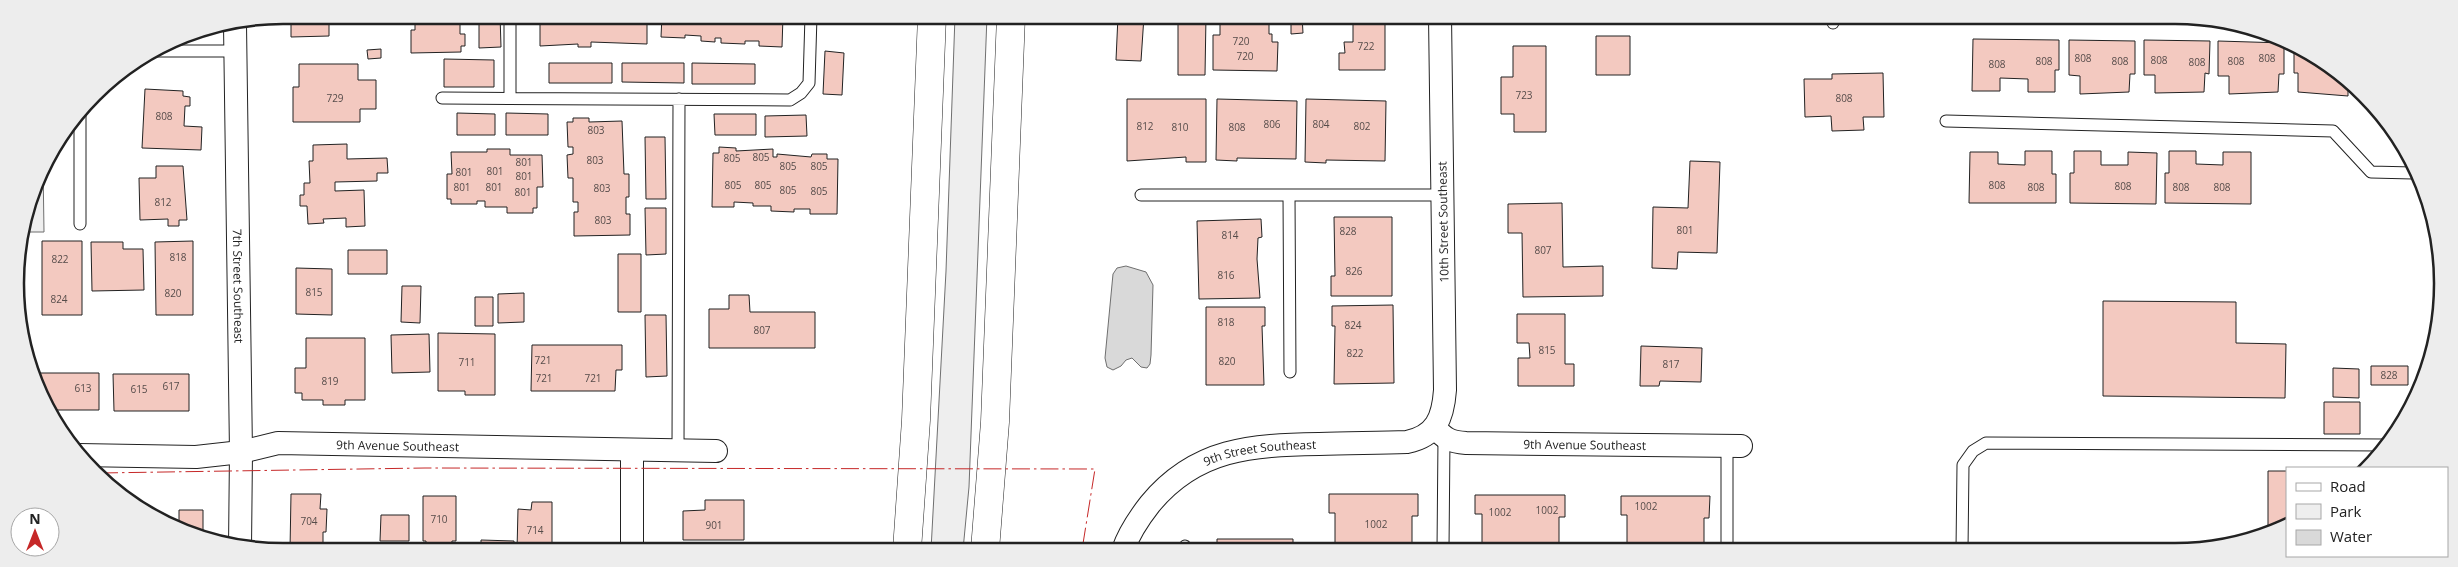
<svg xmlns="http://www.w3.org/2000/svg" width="2458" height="567" font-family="'Open Sans',sans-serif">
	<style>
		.green { fill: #eee; stroke: #6f6f6f }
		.water { fill: #d9d9d9; stroke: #6f6f6f }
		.building { fill: #f3c9c0; stroke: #222 }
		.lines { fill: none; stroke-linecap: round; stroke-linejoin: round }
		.lane-casing { stroke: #222; stroke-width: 13 }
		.street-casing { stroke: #222; stroke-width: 24 }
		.highway-casing { stroke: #222; stroke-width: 29 }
		.lane { stroke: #fff; stroke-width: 11 }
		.street { stroke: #fff; stroke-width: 22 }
		.highway { stroke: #fff; stroke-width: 28 }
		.power { stroke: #c62828; stroke-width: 1; stroke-dasharray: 18 4 2.5 4; stroke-linecap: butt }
		.labels { text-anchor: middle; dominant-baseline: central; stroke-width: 4; stroke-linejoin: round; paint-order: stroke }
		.number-label { font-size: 10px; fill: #564c4a }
		.street-label { font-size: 12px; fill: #222; stroke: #fff }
		.rim { fill: none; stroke: #222; stroke-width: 2.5 }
	</style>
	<rect width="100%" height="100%" fill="#fff"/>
	<path class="green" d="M955,16H987L969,487L963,550H931L946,271Z
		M43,164L44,232H25Z"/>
	<path class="water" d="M1126,266L1146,272L1153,285L1151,355L1150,364L1147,368L1141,367L1132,358L1126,360L1121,366L1113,370L1107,367L1105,358L1113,274L1117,268Z"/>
	<path class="building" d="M339,15V22H329V36L291,37V24H288V16Z
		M411,15H463V18H460V34H465V46H461V52L411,53V30H415V23H411Z
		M479,15H500L501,47L479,48Z
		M536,15H647V44L591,42V47H578V44L540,46V19H536Z
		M662,15L783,16L782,47L759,46V41H745V44L721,43V38H715V42L701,41V36L685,35V38L661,37Z
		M1118,16H1144L1141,61L1116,60Z
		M1178,16H1206L1205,75H1178Z
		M1291,16H1302L1303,33L1291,34Z
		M1543,17H1582V22H1543Z
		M1220,18H1269V34H1272V42H1278L1277,71L1213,70V35H1220Z
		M1353,20H1385V70H1339V53H1345L1344,42H1353Z
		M193,33V39L174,40L181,35Z
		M1596,36H1630V75H1596Z
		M1973,39L2059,40V70H2055V92H2028V79L2000,78V91H1972Z
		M2069,40L2135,41V74H2130L2129,92L2080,94V76L2069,75Z
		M2144,40L2210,41L2209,74L2205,73L2204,92L2155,93V75H2144Z
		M2218,41L2284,43V74H2279L2278,92L2229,94V76H2218Z
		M1513,46H1546V132H1514V114H1501V77H1513Z
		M2294,46L2309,51L2348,85V96L2298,92V73H2294Z
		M381,49V58L368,59L367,50Z
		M825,51L844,53L842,95L823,94Z
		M444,59L494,60V87H444Z
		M549,63H612V83H549Z
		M622,63H684V83L622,82Z
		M692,63L755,64V84H692Z
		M299,64H358V80H376V109H360V122H293V87H299Z
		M1883,73L1884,117H1863L1864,130L1832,131L1831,116L1805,117L1804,79H1832V74Z
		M145,89L183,91V96L190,97V106H185L184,126L202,127L201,150L142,148Z
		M1127,99H1206V162H1186V157L1127,161Z
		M1217,99L1297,101L1296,159L1237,158V161L1216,160Z
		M1306,99L1386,101L1385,161L1326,160V163L1305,162Z
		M457,113L495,114V135H457Z
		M506,113L548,114V135H506Z
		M714,114H756V135H715Z
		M806,115L807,136L765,137V116Z
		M573,118H589V122L622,121L624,174H629V197H626V214H630V235L574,236V212H578V202H573V178H568L567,155L573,154V147H568L567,122H573Z
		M645,137H665L666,199H646Z
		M347,144V159L387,158L388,173H377V181L335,182V191L364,190L365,226L346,227V218L323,219L324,223L308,224L307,206H300V195H304V183H310L309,161H313V145Z
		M719,147L736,148V151L773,149V157H777V154L811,157L812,154H827V159H838L837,214H810V209H794V212L771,211V206H753V203L734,202V207H712L713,153H719Z
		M487,149H510V155H542L543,187H537V208H533V213H507V207H485V201H477V204H451V199H447V174H452L451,152H487Z
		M2025,151H2052V174H2056V203H1969L1970,152H1998V164L2025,165Z
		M2074,151H2101V165H2128V152L2157,153L2156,204L2070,203V173H2074Z
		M2169,151H2196V164L2223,165V152H2251V204L2165,203V173H2169Z
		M1690,161L1720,162L1717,253L1678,252L1677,269L1652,268L1653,207L1688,208Z
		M156,166H183L187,220H179V226H168V219L140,220L139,178H156Z
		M1562,203L1563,267L1603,266V296L1523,297L1522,233H1508V204Z
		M645,208H666V254L646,255Z
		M1334,217H1392V296H1331V276H1335Z
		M1261,219L1262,237L1258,238L1257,259L1260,298L1199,299L1197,221Z
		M42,241H82V315H42Z
		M193,241V315H156L155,242Z
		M91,242H123V249H143L144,290L92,291Z
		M348,250H387V274H348Z
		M618,254H641V312H618Z
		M296,268L332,269V315L296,314Z
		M402,286H421L420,323L401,322Z
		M524,293V322L498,323V294Z
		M729,295H749L750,312H815V348H709V309H729Z
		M475,297H493V326H475Z
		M2103,301L2236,302V343L2286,344L2285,398L2103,396Z
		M1393,305L1394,383L1334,384L1335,326H1332V306Z
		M1206,307H1265V326H1262L1264,385H1206Z
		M1517,314H1565V364H1574V386H1518V358H1530L1529,343H1517Z
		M645,315H666L667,376L646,377Z
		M438,333L495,334V395H465V391H438Z
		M429,334L430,372L392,373L391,335Z
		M306,338H365V400H345V405H323V400H302V393H295V368H306Z
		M532,345H622V370H616L615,391H531Z
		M1641,346L1702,348L1701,382L1660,381L1659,386H1640Z
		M2371,366H2408V385H2371Z
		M2333,368L2359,369V398L2333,397Z
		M34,373H99V410H52Z
		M113,374H189V411H114Z
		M2417,379H2422L2416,399Z
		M2324,402H2360V434H2324Z
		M2268,471H2287V526L2280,528H2268Z
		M291,494H321L320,509H327L326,532H323V550H290Z
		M1329,494H1418V516H1412V550H1335V513H1329Z
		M1475,495H1565V517H1559V550H1482V514H1475Z
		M423,496H456V541H452L451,549L426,550V541H423Z
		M1621,496H1710L1709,518H1704V550H1627V515H1621Z
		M705,500H744V540H683V511L705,510Z
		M532,502H552V550H517L518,509L531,510Z
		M179,510H203V534L165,521H179Z
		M381,515H409V541H380Z
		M1217,539H1293V550H1217Z
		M481,540L514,541V550H481Z"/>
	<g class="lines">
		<g class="lane-casing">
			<path id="lane" d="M510,15V98
				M1833,23V17
				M156,51H236
				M442,98L790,100L801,93L809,83L811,16
				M1946,121L2333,131L2371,172L2413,173
				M1141,195H1442
				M1289,195L1290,372
				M80,224V116
				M678,450L679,99
				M1184,550L1185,546
				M1443,550L1444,438
				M1727,550V446
				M1962,550L1963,465L1973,451L1986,443L2384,445"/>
		</g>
		<g class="street-casing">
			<g id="street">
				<path id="s1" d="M235,25L241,452L240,547"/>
				<path id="s2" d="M1435,427C1444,439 1451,442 1466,443L1741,446"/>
				<path d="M632,450V550"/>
				<path id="s3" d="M79,455L196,457L241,452L278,443L716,451"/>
				<path id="s4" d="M1123,550C1129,533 1139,518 1150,504C1196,448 1252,445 1319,444C1348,443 1377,443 1407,442C1436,436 1443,418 1445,390L1440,16"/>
			</g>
		</g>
		<g class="highway-casing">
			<path id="highway" d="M907,550L916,420L932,16
				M985,550L995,422L1011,16"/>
		</g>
		<use href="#lane" class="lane"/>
		<use href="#street" class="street"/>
		<use href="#highway" class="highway"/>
		<path class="power" d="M100,473L425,468L1095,469L1082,550"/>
	</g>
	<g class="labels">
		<g class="number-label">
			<text x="1241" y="41">720</text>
			<text x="1366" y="46">722</text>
			<text x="1245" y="56">720</text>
			<text x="2083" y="58">808</text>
			<text x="2267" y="58">808</text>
			<text x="2159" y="60">808</text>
			<text x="2044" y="61">808</text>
			<text x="2120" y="61">808</text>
			<text x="2236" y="61">808</text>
			<text x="2197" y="62">808</text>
			<text x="1997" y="64">808</text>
			<text x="1524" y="95">723</text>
			<text x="335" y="98">729</text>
			<text x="1844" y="98">808</text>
			<text x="164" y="116">808</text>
			<text x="1272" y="124">806</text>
			<text x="1321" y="124">804</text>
			<text x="1145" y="126">812</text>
			<text x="1362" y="126">802</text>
			<text x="1180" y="127">810</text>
			<text x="1237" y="127">808</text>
			<text x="596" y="130">803</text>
			<text x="761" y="157">805</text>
			<text x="732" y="158">805</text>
			<text x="595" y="160">803</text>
			<text x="524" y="162">801</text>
			<text x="788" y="166">805</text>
			<text x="819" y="166">805</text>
			<text x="495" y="171">801</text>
			<text x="464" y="172">801</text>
			<text x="524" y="176">801</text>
			<text x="733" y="185">805</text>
			<text x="763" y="185">805</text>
			<text x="1997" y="185">808</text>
			<text x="2123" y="186">808</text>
			<text x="462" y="187">801</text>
			<text x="494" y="187">801</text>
			<text x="2036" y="187">808</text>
			<text x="2181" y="187">808</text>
			<text x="2222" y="187">808</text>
			<text x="602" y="188">803</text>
			<text x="788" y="190">805</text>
			<text x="819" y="191">805</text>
			<text x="523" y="192">801</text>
			<text x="163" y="202">812</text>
			<text x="603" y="220">803</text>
			<text x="1685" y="230">801</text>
			<text x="1348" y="231">828</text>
			<text x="1230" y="235">814</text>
			<text x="1543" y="250">807</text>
			<text x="178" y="257">818</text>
			<text x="60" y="259">822</text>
			<text x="1354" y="271">826</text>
			<text x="1226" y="275">816</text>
			<text x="314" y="292">815</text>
			<text x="173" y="293">820</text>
			<text x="59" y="299">824</text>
			<text x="1226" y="322">818</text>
			<text x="1353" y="325">824</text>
			<text x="762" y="330">807</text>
			<text x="1547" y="350">815</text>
			<text x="1355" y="353">822</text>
			<text x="543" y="360">721</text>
			<text x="1227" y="361">820</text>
			<text x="467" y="362">711</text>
			<text x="1671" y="364">817</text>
			<text x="2389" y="375">828</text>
			<text x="544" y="378">721</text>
			<text x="593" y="378">721</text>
			<text x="330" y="381">819</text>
			<text x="171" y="386">617</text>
			<text x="83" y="388">613</text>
			<text x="139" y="389">615</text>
			<text x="1646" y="506">1002</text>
			<text x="1547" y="510">1002</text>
			<text x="1500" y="512">1002</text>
			<text x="439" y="519">710</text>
			<text x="309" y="521">704</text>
			<text x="1376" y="524">1002</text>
			<text x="714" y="525">901</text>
			<text x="535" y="530">714</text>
		</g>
		<g class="street-label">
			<text transform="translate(1443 222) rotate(-91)">10th Street Southeast</text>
			<text stroke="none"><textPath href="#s1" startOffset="261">7th Street Southeast</textPath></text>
			<text stroke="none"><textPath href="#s2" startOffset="155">9th Avenue Southeast</textPath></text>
			<text stroke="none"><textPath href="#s3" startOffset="320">9th Avenue Southeast</textPath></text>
			<text stroke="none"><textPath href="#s4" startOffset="180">9th Street Southeast</textPath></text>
		</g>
	</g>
	<path d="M0 0H2458V567H0ZM283 24H2175A259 259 0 0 1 2434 283V284A259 259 0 0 1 2175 543H283A259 259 0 0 1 24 284V283A259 259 0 0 1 283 24Z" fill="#ededed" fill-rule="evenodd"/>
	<path class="rim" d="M283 24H2175A259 259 0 0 1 2434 283V284A259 259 0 0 1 2175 543H283A259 259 0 0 1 24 284V283A259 259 0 0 1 283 24Z"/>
	<rect x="2286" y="467" width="162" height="90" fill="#ffffff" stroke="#a7a7a7"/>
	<rect x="2296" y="483" width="25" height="8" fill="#ffffff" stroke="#a7a7a7"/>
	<text x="2330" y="492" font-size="15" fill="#222222">Road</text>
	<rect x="2296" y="504" width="25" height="15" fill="#eeeeee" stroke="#a7a7a7"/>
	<text x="2330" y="517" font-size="15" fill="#222222">Park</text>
	<rect x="2296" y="530" width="25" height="15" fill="#d9d9d9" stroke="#a7a7a7"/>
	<text x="2330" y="542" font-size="15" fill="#222222">Water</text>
	<g transform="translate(35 532)"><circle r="24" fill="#ffffff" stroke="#a7a7a7"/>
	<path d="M0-4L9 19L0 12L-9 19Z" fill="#c62828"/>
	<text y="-8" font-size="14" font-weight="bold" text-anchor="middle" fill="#222222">N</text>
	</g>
</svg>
